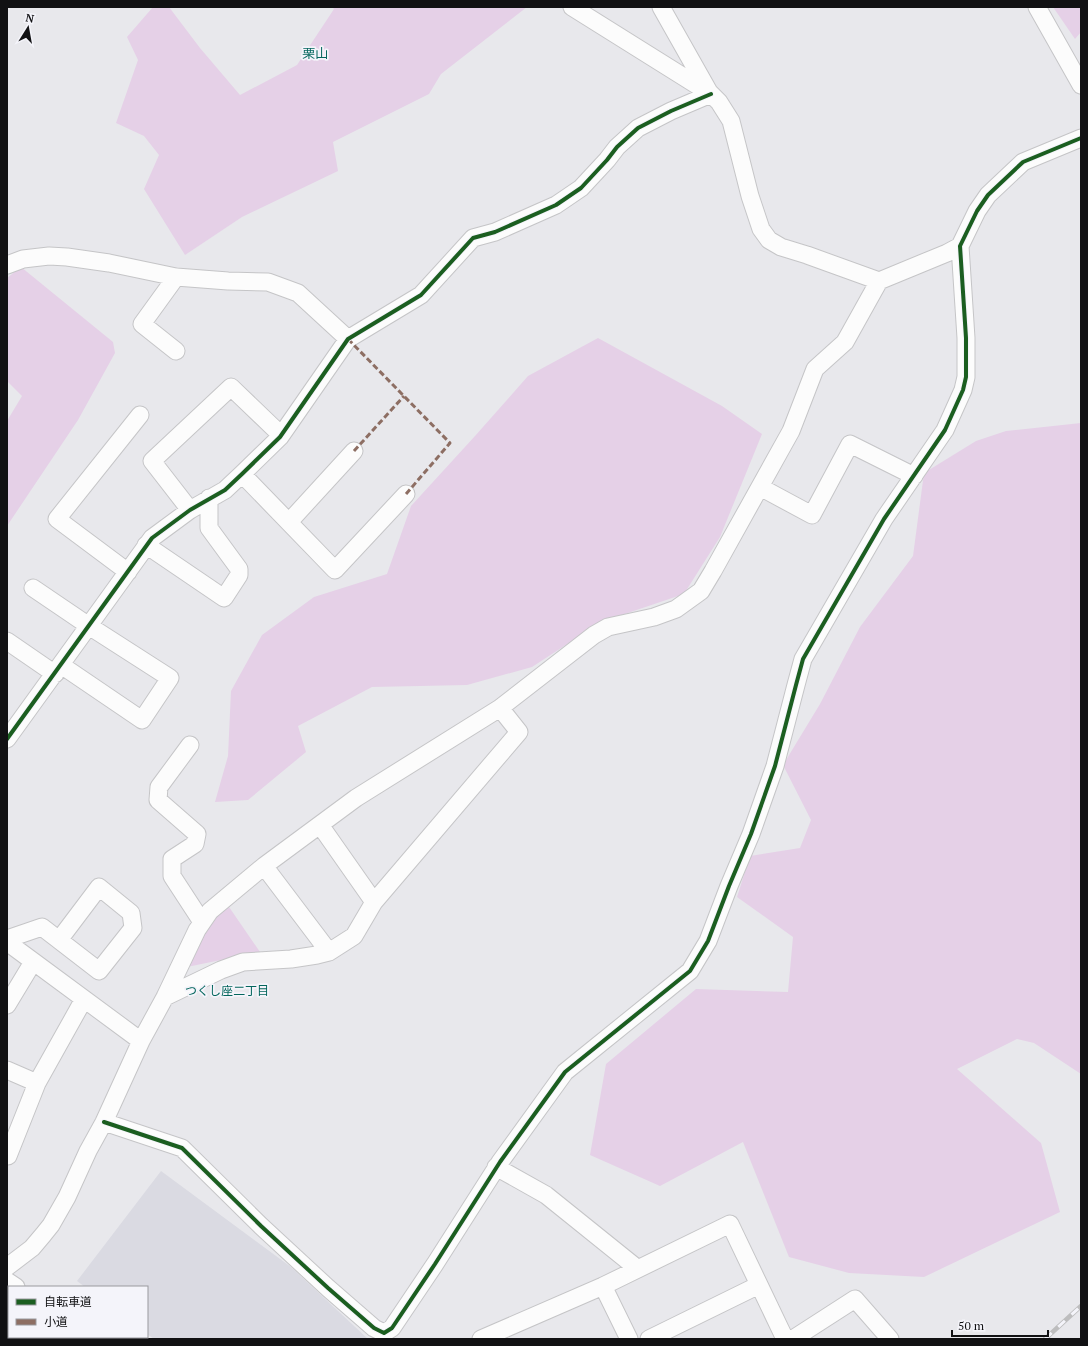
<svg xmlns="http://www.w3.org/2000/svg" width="1088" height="1346" font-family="'PT Serif','Noto Sans JP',serif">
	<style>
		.built { fill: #dadae2 }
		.green { fill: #e5d0e7 }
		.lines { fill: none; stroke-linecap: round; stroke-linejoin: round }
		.minor-casing { stroke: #c5c5c7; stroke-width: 19 }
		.minor { stroke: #fcfcfc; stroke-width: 17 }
		.rail-casing { stroke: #bdbdbe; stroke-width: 4.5 }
		.rail { stroke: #f4f4fa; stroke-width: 3; stroke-dasharray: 9; stroke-linecap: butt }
		.quiet { stroke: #8d6e63; stroke-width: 3; stroke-dasharray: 6 3; stroke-linecap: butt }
		.cycleway-casing { stroke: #f4f4fa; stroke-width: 6 }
		.cycleway { stroke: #1b5e20; stroke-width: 4 }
		.labels { text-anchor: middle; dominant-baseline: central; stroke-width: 3.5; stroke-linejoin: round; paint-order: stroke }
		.neighbourhood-label { font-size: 12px; fill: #04665d; stroke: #f4f4fa }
		.quarter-label { font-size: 13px; fill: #04665d; stroke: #f4f4fa }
	</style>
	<rect width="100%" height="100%" fill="#e8e8ec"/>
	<path class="built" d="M161,1171L291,1267L368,1339H154L147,1334V1287H85L77,1281Z"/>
	<path class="green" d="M153,7H169L200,48L240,95L297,65L334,9L332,7H527L441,74L429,94L333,142L338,171L242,217L185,255L144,189L159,155L144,136L116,123L138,60L127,37Z
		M1053,7H1081V32L1075,39Z
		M21,267L113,342L115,353L78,420L7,526V421L22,396L7,381V278Z
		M598,338L722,406L762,434L720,537L684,594L601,622L532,667L467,685L372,687L298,726L306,752L248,800L215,802L228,756L231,691L262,635L314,597L387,574L411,506L475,436L528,376Z
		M1081,423V1074L1034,1043L1017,1039L957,1069L1041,1143L1060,1212L924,1277L849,1273L789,1257L743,1142L660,1186L590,1155L606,1064L696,989L788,992L793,937L737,897L750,856L800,848L811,820L783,765L820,704L860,627L913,556L924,473L976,441L1006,431Z
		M227,904L260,952L187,967L204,930Z"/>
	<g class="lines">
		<g class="minor-casing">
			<path id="minor" d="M572,7L711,94L719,102L731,121L750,196L761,229L769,240L781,247L807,255L879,281
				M661,7L709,92
				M1037,7L1081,85
				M7,265L23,259L49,256L67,257L109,263L176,277L228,281L268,282L298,293L348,339
				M176,277L142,324L176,351
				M242,474L335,570L406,494
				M760,487L812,515L850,444L914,476
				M190,510L152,461L231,387L281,435
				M289,522L354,451
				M146,545L224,598L239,575V569L209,528V498
				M128,572L57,519L140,415
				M33,588L89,626L170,678L142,720L61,665
				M7,641L55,674
				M7,739L152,538L190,510L225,490L242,474L280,437L348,339L421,295L473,238L495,232L556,205L581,188L607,160L617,147L638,128L671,111L711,94
				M190,745L159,787L158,800L197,834L195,844L172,859V876L202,922
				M320,825L374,902
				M264,866L329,952
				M7,939L42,927L99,971L133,928L131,913L99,887L59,940
				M7,942L141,1041
				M165,997L221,970L243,962L291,959L317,955L329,952L354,936L374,902L519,732L500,708
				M7,1005L33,962
				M7,1070L37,1083
				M104,1122L182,1148L261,1226L328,1288L374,1328L384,1333L392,1328L435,1264L500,1162L565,1072L690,971L708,941L729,886L751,834L775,766L796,685L803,659L884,519L945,430L963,390L966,377V338L960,246L977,211L988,195L1023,162L1081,138
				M7,1155L8,1156L37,1083L84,999
				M496,1167L546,1195L638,1269
				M7,1267L32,1248L43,1235L51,1225L67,1197L88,1151L104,1122L141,1041L165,997L197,930L210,911L264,866L356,798L500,708L594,635L608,627L654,617L676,609L701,591L713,571L791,431L815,369L845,342L879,281L947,253L960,246
				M7,1281L16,1287
				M603,1286L629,1339
				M86,1337L89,1339
				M15,1339L19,1337
				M481,1339L603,1286L730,1224L785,1339
				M649,1339L759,1285
				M793,1339L855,1299L890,1339"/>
		</g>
		<use href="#minor" class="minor"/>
		<g class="rail-casing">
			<path id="rail" d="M1045,1339L1081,1306"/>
		</g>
		<use href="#rail" class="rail"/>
		<path class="quiet" d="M348,339L450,443L406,494
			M354,451L404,396"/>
		<g class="cycleway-casing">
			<path id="cycleway" d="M7,739L152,538L190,510L225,490L242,474L280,437L348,339L421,295L473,238L495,232L556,205L581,188L607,160L617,147L638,128L671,111L711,94
				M104,1122L182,1148L261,1226L328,1288L374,1328L384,1333L392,1328L435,1264L500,1162L565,1072L690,971L708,941L729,886L751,834L775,766L796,685L803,659L884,519L945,430L963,390L966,377V338L960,246L977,211L988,195L1023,162L1081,138"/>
		</g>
		<use href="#cycleway" class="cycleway"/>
	</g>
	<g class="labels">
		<g class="neighbourhood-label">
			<text x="227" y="990">つくし座二丁目</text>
		</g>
		<g class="quarter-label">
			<text x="315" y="53">栗山</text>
		</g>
	</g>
	<rect width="1088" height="1346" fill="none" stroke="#111113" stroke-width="16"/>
	<rect x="8" y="1286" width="140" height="52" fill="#f4f4fa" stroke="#99999e"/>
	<rect x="16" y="1299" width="20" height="6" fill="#1b5e20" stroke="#99999e"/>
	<text x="44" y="1306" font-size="12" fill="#111113">自転車道</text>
	<rect x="16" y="1319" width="20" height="6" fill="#8d6e63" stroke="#99999e"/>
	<text x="44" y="1326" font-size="12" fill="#111113">小道</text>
	<g transform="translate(28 28) rotate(11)" stroke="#f4f4fa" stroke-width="3" paint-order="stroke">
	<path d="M0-3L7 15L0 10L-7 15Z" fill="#111113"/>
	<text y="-6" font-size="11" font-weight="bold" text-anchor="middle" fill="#111113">N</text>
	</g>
	<path d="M952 1330v6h96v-6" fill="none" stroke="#111113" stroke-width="2"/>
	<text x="958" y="1330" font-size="12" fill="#111113" stroke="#f4f4fa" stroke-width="3" paint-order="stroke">50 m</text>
</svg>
